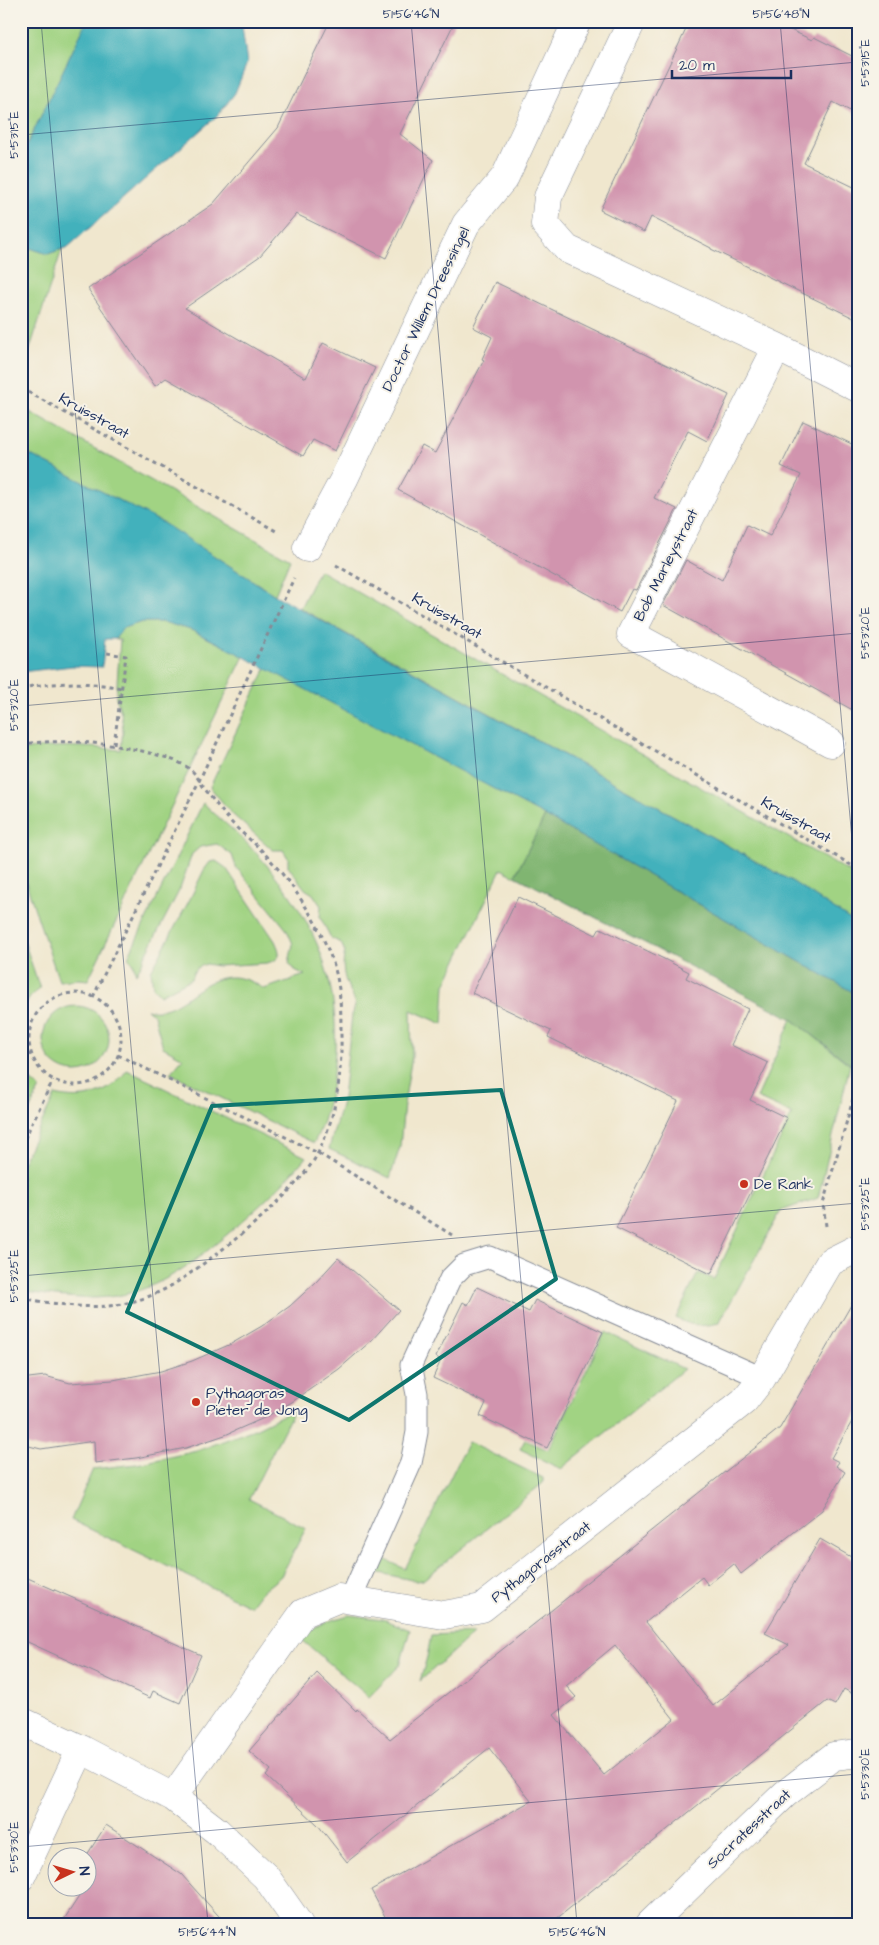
<svg xmlns="http://www.w3.org/2000/svg" width="879" height="1945" font-family="'Architects Daughter',sans-serif">
	<style>
		.green { fill: #a1d383; stroke: #5e8170 }
		.forest { fill: #80b571; stroke: #4e7268 }
		.water { fill: #42b1bc; stroke: #2e708d }
		.building { fill: #d194ae; fill-rule: evenodd }
		.lines { fill: none; stroke-linecap: round; stroke-linejoin: round }
		.service-casing { stroke: #868b96; stroke-width: 23 }
		.minor-casing { stroke: #868b96; stroke-width: 29 }
		.path { stroke: #868b96; stroke-width: 3; stroke-dasharray: 4 4; stroke-linecap: butt }
		.service { stroke: #fff; stroke-width: 21 }
		.minor { stroke: #fff; stroke-width: 28 }
		.marked { fill: none; stroke: #0f766e; stroke-width: 4; stroke-linejoin: round }
		.ticks { fill: none; stroke: #1b2f5e; stroke-width: 1; stroke-opacity: 0.45 }
		.poi-dot { fill: #c8321e; stroke: #f7f3e8; stroke-width: 2 }
		.labels { text-anchor: middle; dominant-baseline: central; stroke-width: 4; stroke-linejoin: round; paint-order: stroke }
		.street-label { font-size: 15px; fill: #1b2f5e; stroke: #f7f3e8 }
		.poi-label { font-size: 15px; fill: #1b2f5e; stroke: #f7f3e8; text-anchor: start }
		.neatline { fill: none; stroke: #1b2f5e; stroke-width: 2 }
		.ticks-label { font-size: 12px; text-anchor: middle; fill: #1b2f5e }
	</style>
	<rect width="100%" height="100%" fill="#f7f3e8"/>
	<filter id="ink" filterUnits="userSpaceOnUse"><feTurbulence type="fractalNoise" baseFrequency=".02" numOctaves="2"/><feDisplacementMap in="SourceGraphic" scale="10" xChannelSelector="R" yChannelSelector="G"/><feConvolveMatrix kernelMatrix="1 2 1 2 8 2 1 2 1" color-interpolation-filters="sRGB"/></filter>
	<filter id="wash" filterUnits="userSpaceOnUse"><feTurbulence type="fractalNoise" baseFrequency=".0096" numOctaves="4" result="noise"/><feDisplacementMap in="SourceGraphic" scale="20" xChannelSelector="R" yChannelSelector="G"/><feGaussianBlur stdDeviation="1.12" result="paint"/><feColorMatrix in="noise" values="0 0 0 0 0 0 0 0 0 0 0 0 0 0 0 0 0 1.4 0 .05"/><feComposite in="paint" operator="in"/></filter>
	<g filter="url(#wash)">
		<rect width="100%" height="100%" fill="#f0e7ce"/>
		<path class="green" d="M25,21H87L21,157V29Z
			M21,245L48,254L62,249L25,364L21,362Z
			M21,407L290,559L275,595L163,523L21,450Z
			M319,570L858,877V925L793,882L300,608Z
			M142,622H163L191,630L244,656L88,980L78,979L59,981L21,868V750C55,745 88,746 121,750L123,729L121,712L116,698L120,640L115,639L123,628Z
			M266,668L545,816L515,876L501,869L445,985L443,1024L411,1010L412,1056L404,1104L400,1147L390,1178L329,1149L343,1098L352,1015C359,1001 351,996 347,984C343,975 342,962 345,952L341,943L331,938L320,917L321,906L313,894L305,889L288,866V858L283,850H273L232,814L210,787Z
			M203,803C221,820 241,836 258,855C310,914 339,971 335,1051C333,1083 328,1115 314,1143L170,1073L183,1058L163,1047L154,1015L147,1009C188,1020 207,950 264,989L305,975L295,970L289,963L293,944L287,930L236,867L232,855L217,844L200,847L192,854L180,889L136,974L133,962L128,957Z
			M216,861L226,868L275,941C281,954 282,959 267,963L218,966L206,964L197,968L193,973L191,979L160,995L153,987L151,971L189,901L204,870L210,862Z
			M21,932L40,989L32,995L21,1010Z
			M43 1039a33 33 0 1 1 66 0a33 33 0 1 1-66 0Z
			M792,1019L850,1065L818,1198L781,1211L719,1323C700,1327 694,1327 676,1318L698,1273L714,1279L792,1114L757,1098Z
			M24,1070L31,1081L40,1088L21,1128V1071Z
			M127,1070L306,1157C283,1185 258,1208 230,1232C196,1261 161,1289 116,1296C84,1301 52,1296 21,1291V1165L55,1095C84,1102 109,1095 127,1070Z
			M605,1332L684,1369L561,1469L520,1449L525,1440L548,1450Z
			M295,1408L249,1499L306,1528L281,1576L259,1594L250,1606L71,1520L93,1469L137,1464L197,1451L257,1428L287,1413Z
			M468,1442L543,1478V1483L423,1580L416,1581L371,1571L378,1556L405,1569Z
			M349,1615L383,1619L410,1630L400,1665L369,1697L301,1639C314,1625 331,1620 349,1615Z
			M474,1633L420,1681L427,1657L431,1635Z"/>
		<path class="forest" d="M545,816L858,995V1055L855,1068L792,1019L515,876Z"/>
		<path class="water" d="M87,21H239L242,26L247,63L235,93L219,114L68,247L48,254L21,245V157Z
			M21,450L163,523L275,595L793,882L858,925V995L545,816L218,643L191,630L163,622H142L123,628L115,639H105L102,667L72,666L21,672Z"/>
		<g id="blocks">
			<path class="building" d="M330,21H455L400,134L433,160L386,258L296,214L260,256L185,308L306,378L323,343L375,368L335,451L313,440L303,456L166,378L155,386L88,289L213,204L278,128Z
				M690,21H771L812,40L814,37L858,59V115L833,102L804,163L858,189V320L711,249V248L651,217L644,232L600,210Z
				M495,282L729,395L707,441L688,431L654,498L677,509L636,590L632,589L620,612L398,490L422,446L435,453L484,360L482,359L492,337L473,327Z
				M803,421L858,447V713L663,605L686,560L722,580L747,525L770,536L801,475L781,466Z
				M518,897L596,935L600,928L666,960L689,972L686,978L748,1009L731,1045L768,1063L750,1100L787,1118L711,1274L616,1228L678,1101L548,1037L551,1031L472,993Z
				M338,1258L399,1310L371,1341L339,1369L292,1402L264,1418L225,1435L186,1448L136,1458L95,1463L94,1441L41,1449L21,1444V1379L45,1376L70,1383L113,1380L161,1371L192,1361L231,1344L262,1326L290,1306L316,1282Z
				M477,1287L529,1312L535,1300L603,1332L547,1448L480,1416L486,1403L433,1378L441,1360L436,1357L463,1302L468,1305Z
				M858,1293V1411L831,1458L839,1462L836,1466L845,1472L822,1510L741,1574L734,1564L708,1585L702,1577L646,1622L713,1706L789,1645L765,1633L820,1539L858,1561V1697L844,1689L835,1705L827,1701L550,1924H389L371,1890L531,1801L489,1748L347,1862L318,1825L266,1776L271,1770L249,1751L317,1673L356,1711L357,1709L390,1739L780,1428ZM615,1645L674,1719L604,1775L554,1715L576,1697L566,1686Z
				M21,1575L201,1655L180,1703L153,1691L150,1698L21,1639Z
				M106,1825L181,1874L226,1924H61L80,1895L66,1888H88V1858H85Z"/>
		</g>
	</g>
	<g filter="url(#ink)">
		<use href="#blocks" fill-opacity="0" stroke="#868b96" stroke-width="1"/>
		<g class="lines">
			<g class="service-casing">
				<path id="service" d="M350,1600L411,1463L417,1432V1394L411,1365L450,1279L464,1265L490,1257L762,1378"/>
			</g>
			<g class="minor-casing">
				<path id="minor" d="M632,21L548,197L545,224L567,249L777,347L858,388
					M777,347L631,634L831,743
					M307,548L344,479L466,224L505,177L577,21
					M21,1721L81,1749L173,1797L217,1831L266,1877L299,1924
					M173,1797L303,1613L339,1598L444,1615L482,1608L744,1401L762,1378L830,1262L858,1248
					M21,1877L81,1749
					M650,1924L785,1794L834,1756L858,1753"/>
			</g>
			<path class="path" d="M21,388L276,531
				M336,565L858,869
				M107,653L126,656L114,744
				M21,688C55,682 88,681 121,688
				M21,744C64,739 105,742 146,752C160,756 175,759 187,767C196,772 201,785 208,793C215,803 224,814 232,823C242,834 254,842 264,853C293,884 319,922 333,963C341,986 341,1012 341,1035C342,1075 336,1117 318,1153C301,1186 249,1229 219,1252C188,1275 166,1294 127,1303C93,1311 55,1304 21,1298
				M29 1039a46 46 0 1 1 92 0a46 46 0 1 1-92 0Z
				M93,997L199,781L294,578
				M118,1055L318,1153L452,1235
				M21,1058L31,1054
				M21,1146L53,1080
				M826,1226L823,1204L858,1082"/>
			<use href="#service" class="service"/>
			<use href="#minor" class="minor"/>
		</g>
	</g>
	<path class="marked" d="M501,1090L556,1279L349,1420L127,1312L212,1106Z"/>
	<path class="ticks" d="M41,21L208,1924M411,21L577,1924M780,21L858,908M21,135L858,62M21,706L858,633M21,1276L858,1203M21,1847L858,1774"/>
	<g class="poi-dot">
		<circle cx="744" cy="1184" r="5"/>
		<circle cx="196" cy="1402" r="5"/>
	</g>
	<g class="labels">
		<g class="street-label">
			<text transform="translate(426 309) rotate(-64)">Doctor Willem Dreessingel</text>
			<text transform="translate(94 416) rotate(29)">Kruisstraat</text>
			<text transform="translate(666 565) rotate(-63)">Bob Marleystraat</text>
			<text transform="translate(447 616) rotate(30)">Kruisstraat</text>
			<text transform="translate(796 820) rotate(30)">Kruisstraat</text>
			<text transform="translate(541 1562) rotate(-38)">Pythagorasstraat</text>
			<text transform="translate(749 1829) rotate(-43)">Socratesstraat</text>
		</g>
		<g class="poi-label">
			<text x="754" y="1184">De Rank</text>
			<text x="206" y="1393">Pythagoras<tspan x="206" dy="17">Pieter de Jong</tspan></text>
		</g>
	</g>
	<rect width="879" height="1945" fill="none" stroke="#f7f3e8" stroke-width="55"/>
	<g transform="translate(72 1872) rotate(85)"><circle r="24" fill="#f7f3e8" stroke="#9fa5b1"/>
	<path d="M0-4L9 19L0 12L-9 19Z" fill="#c8321e"/>
	<text y="-8" font-size="14" font-weight="bold" text-anchor="middle" fill="#1b2f5e">N</text>
	</g>
	<path d="M672 70v8h119v-8" fill="none" stroke="#1b2f5e" stroke-width="2.5"/>
	<text x="679" y="70" font-size="15" fill="#1b2f5e" stroke="#f7f3e8" stroke-width="4" paint-order="stroke">20 m</text>
	<rect x="28" y="28" width="824" height="1890" class="neatline"/>
	<g class="ticks-label">
		<text x="411" y="18">51°56'46"N</text>
		<text x="781" y="18">51°56'48"N</text>
		<text transform="translate(865 63) rotate(-90)" y="4">5°53'15"E</text>
		<text transform="translate(14 135) rotate(-90)" y="4">5°53'15"E</text>
		<text transform="translate(865 633) rotate(-90)" y="4">5°53'20"E</text>
		<text transform="translate(14 705) rotate(-90)" y="4">5°53'20"E</text>
		<text transform="translate(865 1204) rotate(-90)" y="4">5°53'25"E</text>
		<text transform="translate(14 1276) rotate(-90)" y="4">5°53'25"E</text>
		<text transform="translate(865 1774) rotate(-90)" y="4">5°53'30"E</text>
		<text transform="translate(14 1847) rotate(-90)" y="4">5°53'30"E</text>
		<text x="207" y="1936">51°56'44"N</text>
		<text x="577" y="1936">51°56'46"N</text>
	</g>
</svg>
